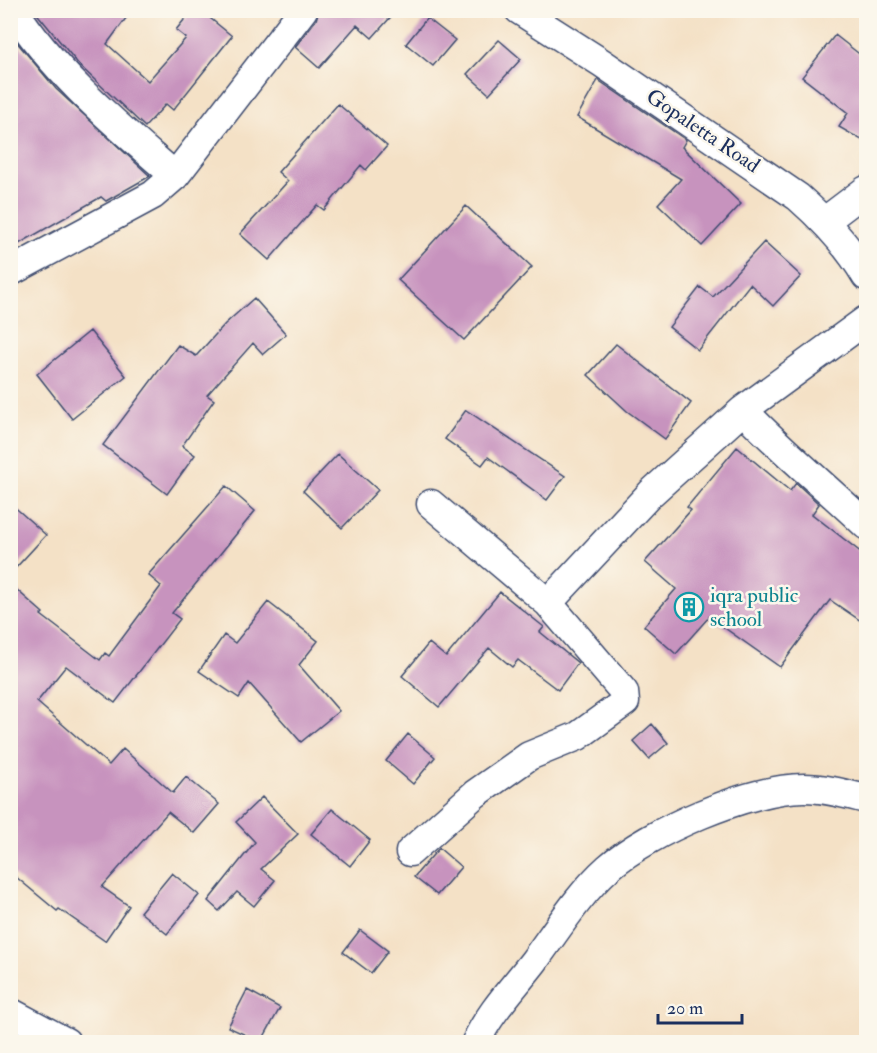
<svg xmlns="http://www.w3.org/2000/svg" width="877" height="1053" font-family="'IM FELL Double Pica',serif">
	<style>
		.building { fill: #c793be }
		.lines { fill: none; stroke-linecap: round; stroke-linejoin: round }
		.minor-casing { stroke: #3c4a6e; stroke-width: 31 }
		.minor { stroke: #fff; stroke-width: 28 }
		.labels { text-anchor: middle; dominant-baseline: central; stroke-width: 5; stroke-linejoin: round; paint-order: stroke }
		.street-label { font-size: 21px; fill: #1b2f5e; stroke: #fbf7ec }
		.culture-label { font-size: 21px; fill: #0d838f; stroke: #fbf7ec; text-anchor: start }
	</style>
	<rect width="100%" height="100%" fill="#fbf7ec"/>
	<filter id="ink" filterUnits="userSpaceOnUse"><feTurbulence type="fractalNoise" baseFrequency=".0167" numOctaves="2"/><feDisplacementMap in="SourceGraphic" scale="12" xChannelSelector="R" yChannelSelector="G"/><feConvolveMatrix kernelMatrix="1 2 1 2 8 2 1 2 1" color-interpolation-filters="sRGB"/></filter>
	<filter id="wash" filterUnits="userSpaceOnUse"><feTurbulence type="fractalNoise" baseFrequency=".008" numOctaves="4" result="noise"/><feDisplacementMap in="SourceGraphic" scale="24" xChannelSelector="R" yChannelSelector="G"/><feGaussianBlur stdDeviation="1.35" result="paint"/><feColorMatrix in="noise" values="0 0 0 0 0 0 0 0 0 0 0 0 0 0 0 0 0 1.4 0 .05"/><feComposite in="paint" operator="in"/></filter>
	<g filter="url(#wash)">
		<rect width="100%" height="100%" fill="#f4e1c6"/>
		<g id="blocks">
			<path class="building" d="M34,10H132L107,44L148,81L186,38L176,30L192,10H200L232,36L173,110L166,104L145,127L80,66Z
				M319,10H397L372,38L357,25L319,68L295,47L316,20Z
				M427,18L455,40L433,66L406,44Z
				M10,34L56,89L150,176L106,201L101,197L10,249Z
				M835,35L867,60V143L839,127L848,113L802,77Z
				M499,40L521,59L489,94L467,74Z
				M598,80L686,140L682,147L741,204L702,246L658,204L681,179L577,117Z
				M338,104L387,146L366,170L361,165L324,210L317,205L269,260L240,234L288,181L278,172Z
				M466,206L532,267L464,340L398,280Z
				M764,242L801,276L773,306L750,284L698,350L669,327L700,287L713,297Z
				M254,298L286,334L263,354L253,343L207,395L214,400L182,446L195,455L167,494L103,445L178,345L196,356L225,324Z
				M90,331L126,376L72,419L37,374Z
				M616,344L691,403L665,439L627,411L588,375Z
				M466,410L565,476L547,500L488,457L482,465L445,439Z
				M737,447L790,491L796,483L819,504L812,514L867,557V625L830,600L780,667L709,617L676,654L644,626L676,589L645,562L691,510L687,507Z
				M338,454L378,490L342,528L303,491Z
				M226,486L255,511L172,613L180,619L115,703L66,666L37,702L109,765L123,749L173,793L186,777L219,804L194,833L168,812L102,887L129,906L105,941L59,909L57,911L10,872V584L43,613L41,615L100,660L105,653L109,656L161,586L148,575Z
				M10,503L46,535L10,574Z
				M500,592L544,627L540,632L578,663L558,690L518,660L512,667L489,648L439,707L402,676L429,643L446,657Z
				M268,602L318,641L299,665L339,711L301,742L249,683L239,698L199,671L224,635L235,643Z
				M652,724L668,743L649,759L633,741Z
				M408,734L435,757L413,784L386,761Z
				M262,797L298,834L261,869L275,880L254,906L237,892L219,911L208,901L255,842L236,822Z
				M332,809L370,840L350,866L311,834Z
				M439,848L461,867L437,895L414,877Z
				M172,873L199,895L167,934L140,912Z
				M360,930L388,951L371,973L343,952Z
				M247,990L280,1008L261,1042L228,1027Z"/>
		</g>
	</g>
	<g filter="url(#ink)">
		<use href="#blocks" fill-opacity="0" stroke="#3c4a6e" stroke-width="1.5"/>
		<g class="lines">
			<g class="minor-casing">
				<path id="minor" d="M14,10C56,75 117,125 175,176
					M519,10L602,63L798,197C824,220 848,245 866,276
					M825,221L866,190
					M10,272L153,195L175,176L303,10
					M743,410C782,451 825,486 866,525
					M431,504L548,603
					M410,852L475,794L529,756L578,736L625,702L624,692L548,603L651,493L743,410L866,320
					M10,1012L66,1042
					M476,1042C489,1013 514,987 534,961C557,930 579,894 608,868C648,832 750,788 804,788C825,788 846,794 866,799"/>
			</g>
			<use href="#minor" class="minor"/>
		</g>
	</g>
	<defs>
		<g id="building-ring" transform="scale(1.5)"><circle r="9.5" fill="#fbf7ec" stroke="#0f9aa8" stroke-width="1.5"/><path d="M-4-6H4V6H1V3H-1V6H-4ZM-2.5-4.3h1.7v1.8h-1.7ZM.8-4.3h1.7v1.8H.8ZM-2.5-1h1.7V.8h-1.7ZM.8-1h1.7V.8H.8Z" fill="#0f9aa8"/></g>
	</defs>
	<g fill-rule="evenodd">
		<use href="#building-ring" x="689" y="607"/>
	</g>
	<g class="labels">
		<g class="street-label">
			<text transform="translate(703 131) rotate(34)">Gopaletta Road</text>
		</g>
		<g class="culture-label">
			<text x="710" y="595">iqra public<tspan x="710" dy="24">school</tspan></text>
		</g>
	</g>
	<rect width="877" height="1053" fill="none" stroke="#fbf7ec" stroke-width="36"/>
	<path d="M658 1014v9h84v-9" fill="none" stroke="#1b2f5e" stroke-width="3"/>
	<text x="667" y="1014" font-size="18" fill="#1b2f5e" stroke="#fbf7ec" stroke-width="4.5" paint-order="stroke">20 m</text>
</svg>
